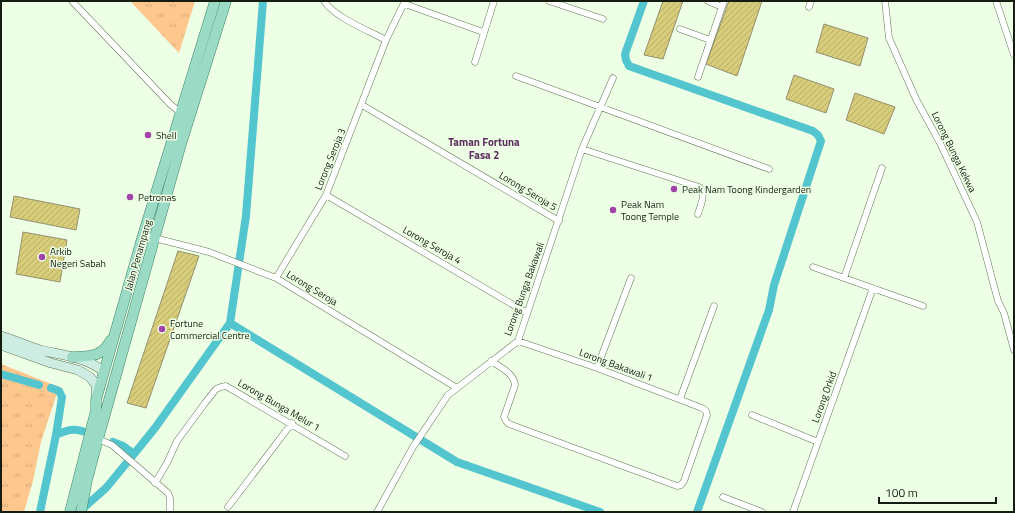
<svg xmlns="http://www.w3.org/2000/svg" width="1015" height="513" font-family="'Titillium Web',sans-serif">
	<style>
		.grass { fill: url(#grass-tufts) }
		.lines { fill: none; stroke-linecap: round; stroke-linejoin: round }
		.canal { stroke: #53c5cf; stroke-width: 8 }
		.building { fill: url(#building-hatch); stroke: #95916e }
		.street-casing { stroke: #63765a; stroke-width: 7 }
		.secondary-casing { stroke: #63765a; stroke-width: 10 }
		.primary-casing { stroke: #41886d; stroke-width: 11 }
		.street { stroke: #fff; stroke-width: 6 }
		.secondary { stroke: #cdece2; stroke-width: 9 }
		.primary { stroke: #9bdac5; stroke-width: 10 }
		.poi-dot { fill: #a342a9; stroke: #edffe4; stroke-width: 1.5 }
		.labels { text-anchor: middle; dominant-baseline: central; stroke-width: 3; stroke-linejoin: round; paint-order: stroke }
		.poi-label { font-size: 10px; fill: #151d11; stroke: #edffe4; text-anchor: start }
		.street-label { font-size: 10px; fill: #151d11; stroke: #edffe4 }
		.neighbourhood-label { font-size: 11px; font-weight: bold; fill: #5d2d5f; stroke: #edffe4 }
	</style>
	<defs>
		<pattern id="grass-tufts" width="24" height="20" patternUnits="userSpaceOnUse"><rect width="24" height="20" fill="#fdc78e"/><path d="M3 7l-1-3M5 7V3M7 7l1-3M15 17l-1-3M17 17v-4M19 17l1-3" fill="none" stroke="#d8aa79"/></pattern>
		<pattern id="building-hatch" width="6" height="6" patternUnits="userSpaceOnUse"><rect width="6" height="6" fill="#d7cc7a"/><path d="M-1 1l2-2M0 6l6-6M5 7l2-2" fill="none" stroke="#b8af68"/></pattern>
	</defs>
	<rect width="100%" height="100%" fill="#edffe4"/>
	<path class="grass" d="M130,1H195L179,53Z
		M1,364L59,387L41,442L33,481L24,512H1Z"/>
	<g class="lines">
		<path class="canal" d="M644,1L625,54L626,60L629,66L813,131L818,135L821,141L774,285L769,310L697,512
			M230,323L457,462L600,512
			M1,374L39,385
			M51,388L59,391L62,397L56,435
			M113,442L123,446L134,454
			M80,511L106,488L134,454L155,428L230,323L246,216L263,1
			M40,512L56,435C72,427 78,429 94,435"/>
	</g>
	<path class="building" d="M663,1H683L663,59L644,55Z
		M729,1H762L737,76L706,64Z
		M824,24L868,38L860,66L816,52Z
		M794,75L834,89L826,113L786,99Z
		M855,93L895,107L884,134L846,120Z
		M14,196L80,209L76,230L10,217Z
		M23,232L67,240L60,282L16,274Z
		M178,251L199,256L146,408L127,403Z"/>
	<g class="lines">
		<g class="street-casing">
			<path id="street" d="M72,1L170,104L181,113
				M324,1C334,17 369,31 386,40
				M549,1L603,19
				M708,1L722,7
				M885,1L889,38L916,99L940,143L977,222L998,301L1004,313L1014,350
				M996,1L1014,55
				M405,4L483,32
				M809,7L811,1
				M680,29L710,40
				M475,62L494,1
				M516,76L769,169
				M698,77L724,1
				M362,105L559,221
				M582,149L699,187C707,194 700,206 698,214
				M326,195L527,313
				M143,235L209,252L276,278L457,388
				M813,267L923,306
				M276,278L326,195L386,40L405,1
				M844,278L882,168
				M491,361C500,367 514,373 515,385L504,417L506,421L509,424L677,486L681,485L684,481L707,415L706,411L702,408L597,368L518,341
				M597,368L631,278
				M680,399L714,306
				M752,415L818,442
				M98,439L112,445L168,493L170,498V512
				M155,483L167,463L177,441L205,403L216,389L221,387L226,386L345,456
				M723,497L762,512
				M228,507L292,423
				M377,512L413,447L448,395L518,341L582,149L613,78
				M793,512L873,288"/>
		</g>
		<g class="secondary-casing">
			<path id="secondary" d="M1,336C14,340 27,346 40,350C61,355 87,357 104,372
				M1,345L51,363L78,370L90,377L96,385V395"/>
		</g>
		<g class="primary-casing">
			<path id="primary" d="M72,357C90,356 101,358 111,340
				M70,512L96,410V400L143,235L215,1
				M81,512L87,480L98,439L181,144L226,1"/>
		</g>
		<use href="#street" class="street"/>
		<use href="#secondary" class="secondary"/>
		<use href="#primary" class="primary"/>
	</g>
	<g class="poi-dot">
		<circle cx="148" cy="135" r="4"/>
		<circle cx="674" cy="189" r="4"/>
		<circle cx="130" cy="197" r="4"/>
		<circle cx="613" cy="210" r="4"/>
		<circle cx="42" cy="257" r="4"/>
		<circle cx="162" cy="329" r="4"/>
	</g>
	<g class="labels">
		<g class="poi-label">
			<text x="156" y="135">Shell</text>
			<text x="682" y="189">Peak Nam Toong Kindergarden</text>
			<text x="138" y="197">Petronas</text>
			<text x="621" y="204">Peak Nam<tspan x="621" dy="12">Toong Temple</tspan></text>
			<text x="50" y="251">Arkib<tspan x="50" dy="12">Negeri Sabah</tspan></text>
			<text x="170" y="323">Fortune<tspan x="170" dy="12">Commercial Centre</tspan></text>
		</g>
		<g class="street-label">
			<text transform="translate(954 152) rotate(64)">Lorong Bunga Kekwa</text>
			<text transform="translate(330 159) rotate(-68)">Lorong Seroja 3</text>
			<text transform="translate(528 191) rotate(31)">Lorong Seroja 5</text>
			<text transform="translate(432 245) rotate(30)">Lorong Seroja 4</text>
			<text transform="translate(138 255) rotate(-74)">Jalan Penampang</text>
			<text transform="translate(312 288) rotate(31)">Lorong Seroja</text>
			<text transform="translate(524 289) rotate(-70)">Lorong Bunga Bakawali</text>
			<text transform="translate(616 365) rotate(20)">Lorong Bakawali 1</text>
			<text transform="translate(824 397) rotate(-70)">Lorong Orkid</text>
			<text transform="translate(279 405) rotate(30)">Lorong Bunga Melur 1</text>
		</g>
		<g class="neighbourhood-label">
			<text x="484" y="142">Taman Fortuna<tspan x="484" dy="13">Fasa 2</tspan></text>
		</g>
	</g>
	<rect width="1015" height="513" fill="none" stroke="#151d11" stroke-width="4"/>
	<path d="M879 497v6h117v-6" fill="none" stroke="#151d11" stroke-width="2"/>
	<text x="885" y="497" font-size="12" fill="#151d11" stroke="#edffe4" stroke-width="3" paint-order="stroke">100 m</text>
</svg>
